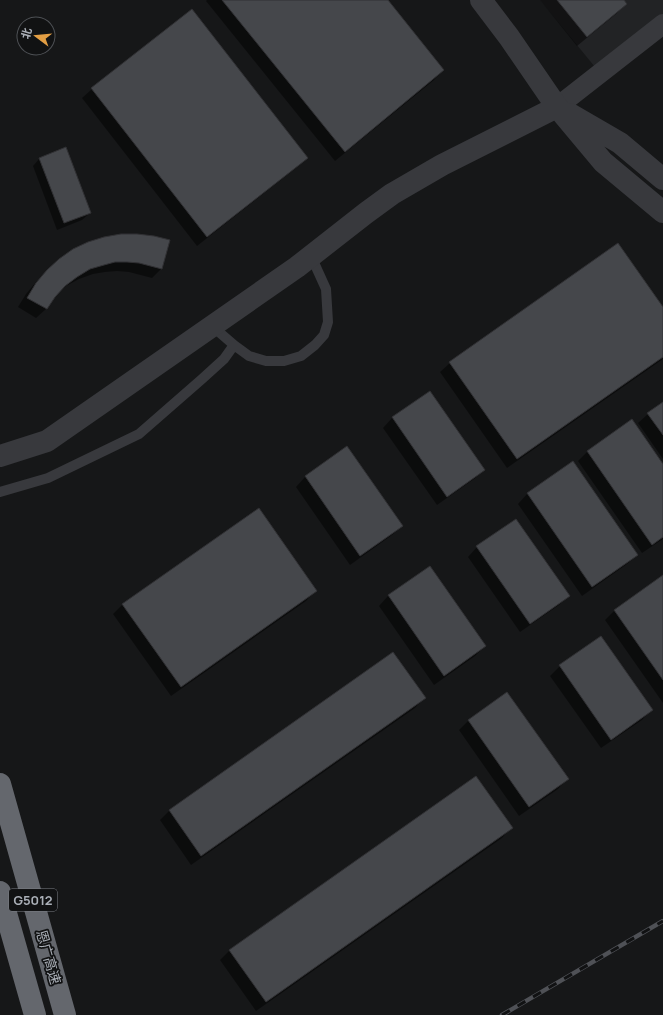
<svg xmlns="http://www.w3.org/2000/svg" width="663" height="1015" font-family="Manrope,'Noto Sans SC',sans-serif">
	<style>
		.built { fill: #222325 }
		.shadow { fill: #0007 }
		.building { fill: #45474b; stroke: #313134 }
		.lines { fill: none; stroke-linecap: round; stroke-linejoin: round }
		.service { stroke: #38393d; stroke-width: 10 }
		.minor { stroke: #38393d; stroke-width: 20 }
		.tertiary { stroke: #38393d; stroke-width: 22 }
		.motorway { stroke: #64676d; stroke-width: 22 }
		.rail-casing { stroke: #4f5156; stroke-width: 4.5 }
		.rail { stroke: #111213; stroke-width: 3; stroke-dasharray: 9; stroke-linecap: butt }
		.labels { text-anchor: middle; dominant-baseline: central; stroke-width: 3.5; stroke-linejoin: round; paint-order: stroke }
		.shield { fill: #111213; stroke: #7c8086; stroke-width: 1 }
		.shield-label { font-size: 13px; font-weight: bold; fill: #aaafb7 }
		.street-label { font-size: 14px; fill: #aaafb7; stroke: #111213 }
	</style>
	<rect width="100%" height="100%" fill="#161718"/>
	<path class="built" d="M540,0H663V28L604,78Z"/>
	<path class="shadow" d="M207,0H386L443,70L434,80L335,161L206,1Z
		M540,0H623L626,4L616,14L577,46Z
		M92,89L307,157L297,167L197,246L82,98Z
		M40,158L90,213L82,220L57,230L33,166Z
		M89,243L161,269L152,278L129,272L117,271L105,272L93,274L79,279L66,286L57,293L46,309L36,318L18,307L26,294L37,281L47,271Z
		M663,309V359L507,468L440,372L450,363Z
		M430,392L484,470L474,479L437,505L383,428L392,418Z
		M663,403V459L638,423L648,414Z
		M347,448L402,526L392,535L350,565L296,487L305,477Z
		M588,451L663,465V539L642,553L578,461Z
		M573,462L637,555L627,564L582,596L518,504L527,494Z
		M477,547L568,596L559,605L520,632L468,557Z
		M430,567L485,646L475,656L434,685L379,606L388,596Z
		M663,577V703L605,620L615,610Z
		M315,591L306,601L171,696L113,614L123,604Z
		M560,666L651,710L642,720L601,748L550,676Z
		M424,698L415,708L191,865L160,820L170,810Z
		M469,720L567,779L558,789L519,816L459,730Z
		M511,828L502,838L256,1011L220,960L230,950Z"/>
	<path class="building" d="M222,0H388L444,70L345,152Z
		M557,0H624L627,4L587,37Z
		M192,9L308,158L207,237L91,88Z
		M66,147L91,213L64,223L39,158Z
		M121,234H137L154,236L170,240L162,269L139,263L127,262H115L104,265L90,269L77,277L65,286L55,297L47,309L27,298L36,283L47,270L59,259L73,249L88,242L104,237Z
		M618,243L663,307V357L517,459L449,362Z
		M430,391L485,470L447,497L392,417Z
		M663,402V435L647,413Z
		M632,419L663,464V537L652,545L587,451Z
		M347,446L403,526L360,556L305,476Z
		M573,461L638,555L592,587L527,493Z
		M259,508L317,591L181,687L122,604Z
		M516,519L570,596L530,624L476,546Z
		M430,566L486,646L444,676L388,595Z
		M663,575V680L614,610Z
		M601,636L653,710L611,740L559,665Z
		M393,652L426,698L201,856L169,810Z
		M507,692L569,779L529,807L468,720Z
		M476,776L513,828L266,1002L229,950Z"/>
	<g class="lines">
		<path class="service" d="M212,326L234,345L249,356L266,361H284L301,356L315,345L324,335L328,322L326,289L311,256
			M0,492L48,478L139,434L202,379L224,359L234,345"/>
		<path class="minor" d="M557,107L663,24"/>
		<path class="tertiary" d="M481,0L509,37L557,107L603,162L663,212
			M570,114L620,143L663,179
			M0,456L47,441L297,267L366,213L392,194L442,165L557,107"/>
		<path class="motorway" d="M0,784L65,1015
			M0,892L35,1015"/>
		<g class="rail-casing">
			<path id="rail" d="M502,1015L663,921"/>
		</g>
		<use href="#rail" class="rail"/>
	</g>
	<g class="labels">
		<rect class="shield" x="9" y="889" width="48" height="22" rx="3"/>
		<g class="shield-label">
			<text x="33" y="900">G5012</text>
		</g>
		<g class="street-label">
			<text transform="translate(49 957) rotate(74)">恩广高速</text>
		</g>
	</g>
	<g transform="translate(36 36) rotate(286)"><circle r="19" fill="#111213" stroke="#4e5155"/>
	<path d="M0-3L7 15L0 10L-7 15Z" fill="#e29e44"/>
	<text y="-6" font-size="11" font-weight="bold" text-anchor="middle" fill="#aaafb7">北</text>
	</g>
</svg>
